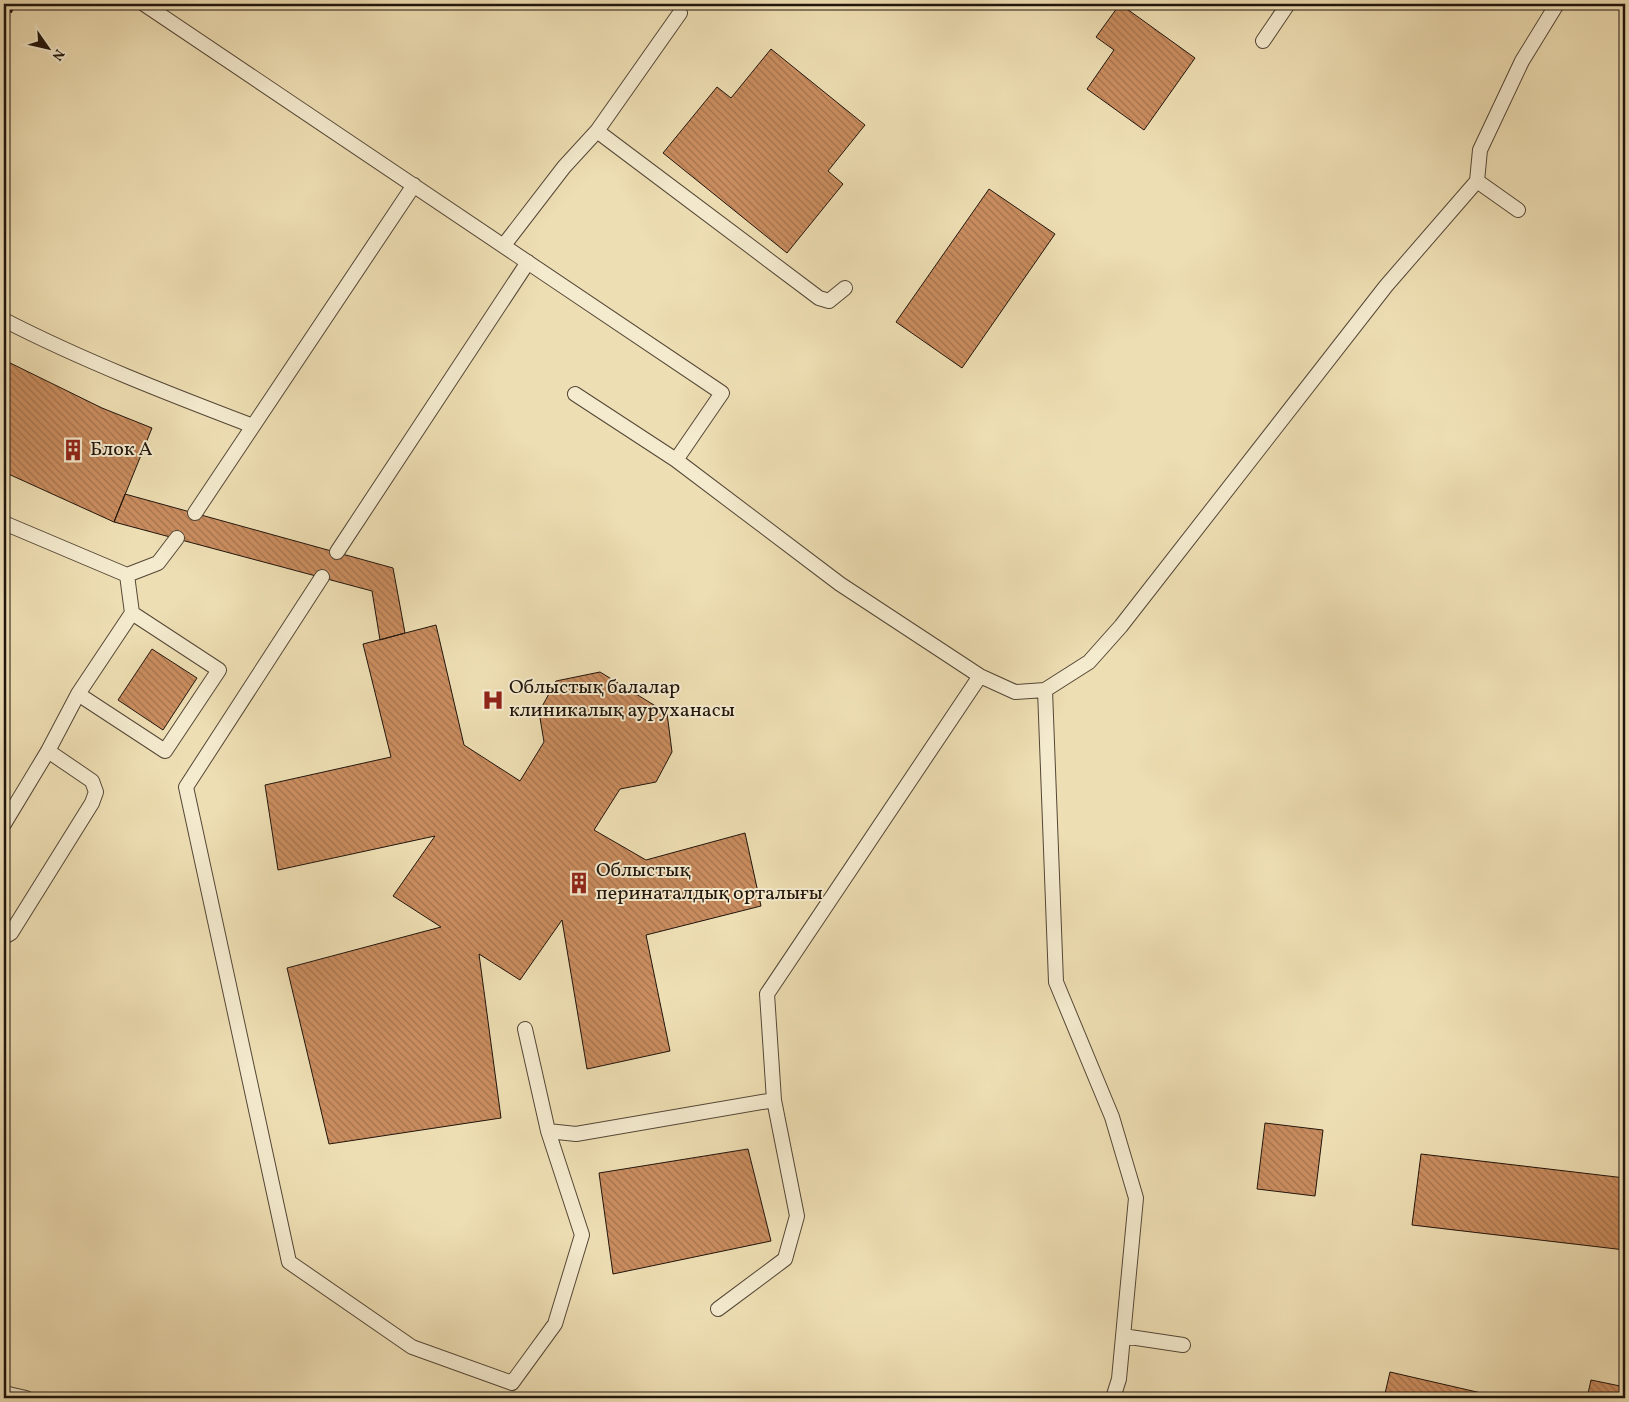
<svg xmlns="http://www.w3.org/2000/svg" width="1629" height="1402" font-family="Vollkorn,serif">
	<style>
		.building { fill: url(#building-back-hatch); stroke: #20150c }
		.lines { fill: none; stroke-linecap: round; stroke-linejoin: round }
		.service-casing { stroke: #544736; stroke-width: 16 }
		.path { stroke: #20150c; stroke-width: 3; stroke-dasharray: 4 2.5; stroke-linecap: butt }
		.service { stroke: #f4eace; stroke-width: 14 }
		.labels { text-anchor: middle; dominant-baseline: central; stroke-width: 4; stroke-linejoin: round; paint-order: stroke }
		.poi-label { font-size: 20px; fill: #20150c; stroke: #f4eace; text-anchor: start }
	</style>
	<defs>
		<pattern id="building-back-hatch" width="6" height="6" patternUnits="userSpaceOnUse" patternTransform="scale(1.25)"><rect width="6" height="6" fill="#ca8d5f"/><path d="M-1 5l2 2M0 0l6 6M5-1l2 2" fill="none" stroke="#a4724d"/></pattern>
	</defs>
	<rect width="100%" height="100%" fill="#eedeb3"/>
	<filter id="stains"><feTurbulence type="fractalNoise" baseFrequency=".004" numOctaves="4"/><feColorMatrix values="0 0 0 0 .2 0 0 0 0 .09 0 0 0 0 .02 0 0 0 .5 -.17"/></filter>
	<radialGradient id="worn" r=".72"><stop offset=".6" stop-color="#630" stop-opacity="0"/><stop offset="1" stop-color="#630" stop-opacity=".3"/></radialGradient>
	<path class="building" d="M1120,4L1195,58L1144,130L1087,89L1114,50L1096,37Z
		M771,49L865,125L828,171L843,184L787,253L663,153L717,87L731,98Z
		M989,189L1055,234L962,368L896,322Z
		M4,360L102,408L152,428L114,522L4,472Z
		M125,494L393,568L405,633L380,640L372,591L114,522Z
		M436,625L464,745L520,781L544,742L539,712L556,681L600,672L667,713L672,752L656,782L620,789L594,830L646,860L745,833L761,906L646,935L670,1051L587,1069L562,920L520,980L479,954L501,1118L329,1144L287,968L441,927L393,896L435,836L278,870L265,785L391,757L363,644Z
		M152,649L197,678L163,730L118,700Z
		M1265,1123L1323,1130L1315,1196L1257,1189Z
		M748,1149L771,1241L613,1274L599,1173Z
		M1421,1154L1625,1178V1250L1412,1225Z
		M1390,1372L1503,1398H1384Z
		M1591,1380L1625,1387V1398H1587Z"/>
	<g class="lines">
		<g class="service-casing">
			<path id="service" d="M144,4L722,393L676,460
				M1263,41L1288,4
				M597,131L819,298L829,301L845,288
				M1518,210L1477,181L1480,150L1522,61L1557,4
				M504,245L564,167L597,131L680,13
				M4,320C84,361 169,394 253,426
				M575,394L676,460L840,584L980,676L1015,692L1045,690L1089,662L1121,626L1386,286L1477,181
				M195,513L414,185
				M4,523L127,575L158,563L177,538
				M337,552L528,262
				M127,575L132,613
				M322,577L186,787L289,1262L412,1347L512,1383L555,1324L582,1235L548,1131
				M132,613L219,670L165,751L78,694Z
				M1045,690L1056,982L1112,1117L1136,1198L1119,1379L1113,1398
				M4,824L48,751L78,694
				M4,937L11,933L92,803L96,792L92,781L48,751
				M525,1029L548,1131L576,1134L774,1100
				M718,1309L785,1259L797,1216L774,1100L767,994L980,676
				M1123,1336L1183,1345
				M4,1393L26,1398"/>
		</g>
		<path class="path" d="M4,24L15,4"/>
		<use href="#service" class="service"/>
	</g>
	<defs>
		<g id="building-bare" transform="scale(1.725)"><path d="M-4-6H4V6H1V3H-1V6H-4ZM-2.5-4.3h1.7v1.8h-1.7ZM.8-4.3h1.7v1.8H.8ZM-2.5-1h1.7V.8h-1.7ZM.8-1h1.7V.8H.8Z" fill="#8f2418" stroke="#f4eace" stroke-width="2.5" paint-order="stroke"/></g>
		<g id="hospital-bare" transform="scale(1.725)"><path d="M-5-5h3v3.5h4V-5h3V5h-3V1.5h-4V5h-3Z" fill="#8f2418" stroke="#f4eace" stroke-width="2.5" paint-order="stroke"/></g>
	</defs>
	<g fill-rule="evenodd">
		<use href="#building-bare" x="73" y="450"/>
		<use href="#hospital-bare" x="493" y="700"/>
		<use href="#building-bare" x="579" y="883"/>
	</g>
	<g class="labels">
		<g class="poi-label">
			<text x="90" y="450">Блок А</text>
			<text x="509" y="688">Облыстық балалар<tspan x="509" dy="23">клиникалық ауруханасы</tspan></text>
			<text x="596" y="871">Облыстық<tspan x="596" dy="23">перинаталдық орталығы</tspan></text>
		</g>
	</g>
	<rect width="1629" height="1402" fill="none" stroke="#eedeb3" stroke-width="20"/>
	<rect x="5" y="5" width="1619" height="1392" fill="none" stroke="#20150c" stroke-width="2.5"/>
	<rect x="10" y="10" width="1609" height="1382" fill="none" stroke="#20150c"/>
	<g transform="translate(48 48) rotate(124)" stroke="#f4eace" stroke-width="4" paint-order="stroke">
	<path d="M0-4L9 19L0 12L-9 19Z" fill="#20150c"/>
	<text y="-8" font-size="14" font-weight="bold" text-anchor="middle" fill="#20150c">N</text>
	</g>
	<rect width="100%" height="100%" filter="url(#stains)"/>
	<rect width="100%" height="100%" fill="url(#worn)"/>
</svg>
